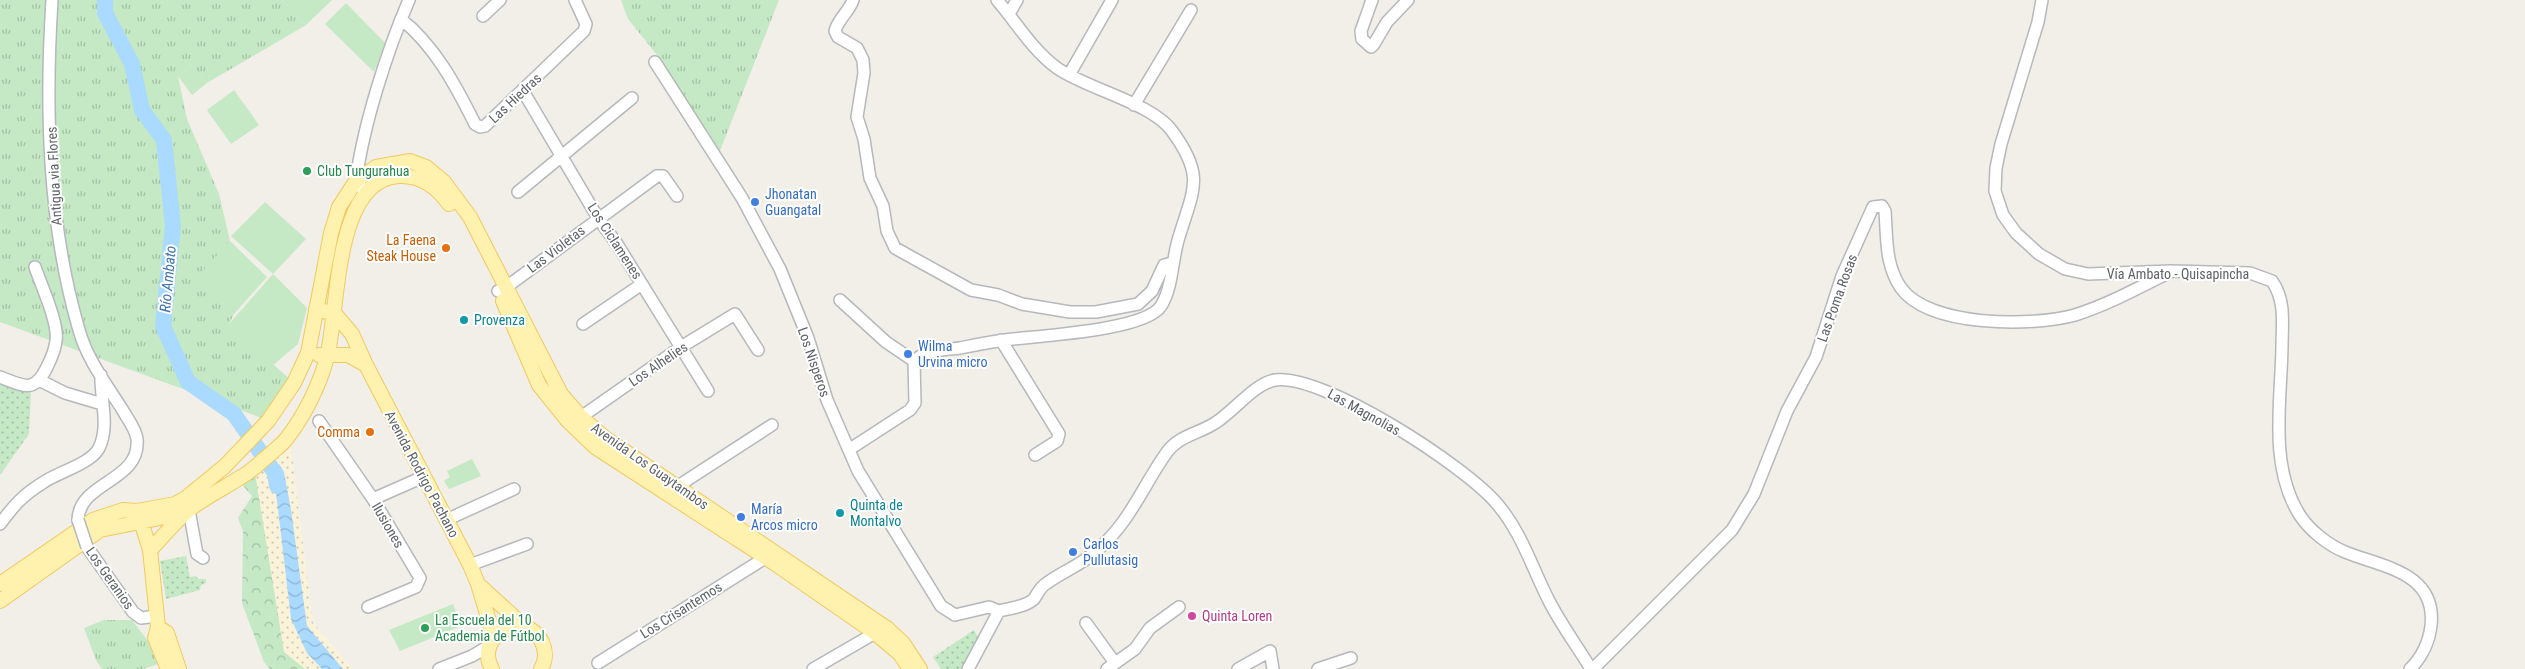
<svg xmlns="http://www.w3.org/2000/svg" width="2525" height="669" font-family="'Roboto Condensed',sans-serif">
	<style>
		.grass { fill: url(#grass-tufts) }
		.forest { fill: url(#forest-crowns) }
		.sand { fill: url(#sand-dots) }
		.park { fill: url(#park-dots) }
		.pitch { fill: #c5e8c5 }
		.water { fill: url(#water-waves) }
		.lines { fill: none; stroke-linecap: round; stroke-linejoin: round }
		.river { stroke: #aadaff; stroke-width: 16 }
		.minor-casing { stroke: #b5b8bc; stroke-width: 14 }
		.major-casing { stroke: #f2c960; stroke-width: 16 }
		.minor { stroke: #fff; stroke-width: 11 }
		.major { stroke: #fff2af; stroke-width: 14 }
		.minor-bridge-casing { stroke: #b5b8bc; stroke-width: 14; stroke-linecap: butt }
		.minor-bridge { stroke: #fff; stroke-width: 11 }
		.leisure-dot { fill: #2e9e5b; stroke: #fff; stroke-width: 2 }
		.shop-dot { fill: #3f7fe0; stroke: #fff; stroke-width: 2 }
		.food-dot { fill: #e8710a; stroke: #fff; stroke-width: 2 }
		.culture-dot { fill: #0f9aa8; stroke: #fff; stroke-width: 2 }
		.hotel-dot { fill: #d1479c; stroke: #fff; stroke-width: 2 }
		.labels { text-anchor: middle; dominant-baseline: central; stroke-width: 4; stroke-linejoin: round; paint-order: stroke }
		.street-label { font-size: 14px; fill: #5f6368; stroke: #fff }
		.leisure-label { font-size: 14px; fill: #27864d; stroke: #fff; text-anchor: start }
		.shop-label { font-size: 14px; fill: #366cbe; stroke: #fff; text-anchor: start }
		.food-label { font-size: 14px; fill: #c56008; stroke: #fff; text-anchor: end }
		.culture-label { font-size: 14px; fill: #0d838f; stroke: #fff; text-anchor: start }
		.hotel-label { font-size: 14px; fill: #b23c85; stroke: #fff; text-anchor: start }
		.water-label { font-size: 15px; font-style: italic; fill: #4174aa; stroke: #fff }
	</style>
	<defs>
		<pattern id="grass-tufts" width="24" height="20" patternUnits="userSpaceOnUse" patternTransform="scale(1.25)"><rect width="24" height="20" fill="#c5e8c5"/><path d="M3 7l-1-3M5 7V3M7 7l1-3M15 17l-1-3M17 17v-4M19 17l1-3" fill="none" stroke="#a3c0a4"/></pattern>
		<pattern id="forest-crowns" width="20" height="18" patternUnits="userSpaceOnUse" patternTransform="scale(1.25)"><rect width="20" height="18" fill="#c5e8c5"/><path d="M2 6a3 3 0 1 1 6 0M12 15a3 3 0 1 1 6 0" fill="none" stroke="#a3c0a4"/></pattern>
		<pattern id="sand-dots" width="8" height="8" patternUnits="userSpaceOnUse" patternTransform="scale(1.25)"><rect width="8" height="8" fill="#fbf3d9"/><path d="M2 2h.1M6 6h.1" fill="none" stroke="#cec8b4" stroke-width="1.8" stroke-linecap="round"/></pattern>
		<pattern id="park-dots" width="8" height="8" patternUnits="userSpaceOnUse" patternTransform="scale(1.25)"><rect width="8" height="8" fill="#c5e8c5"/><path d="M2 2h.1M6 6h.1" fill="none" stroke="#a3c0a4" stroke-width="1.8" stroke-linecap="round"/></pattern>
		<pattern id="water-waves" width="16" height="10" patternUnits="userSpaceOnUse" patternTransform="scale(1.25)"><rect width="16" height="10" fill="#aadaff"/><path d="M0 5q4-4 8 0t8 0" fill="none" stroke="#8eb4d2"/></pattern>
	</defs>
	<rect width="100%" height="100%" fill="#f1efe8"/>
	<path class="grass" d="M0,0H282L306,25L207,83L192,66L178,76L187,119L219,194L230,241L196,279L234,314L229,324L294,383L270,421L0,322Z
		M621,0H779L718,156L657,55L628,19Z
		M104,620H132L157,653L161,663L143,669H102L96,660L84,628Z"/>
	<path class="forest" d="M262,466L319,669H270L264,662L242,603L243,531L238,518L252,496L239,481Z"/>
	<path class="sand" d="M291,448L313,623L353,669H305L284,652L255,473Z"/>
	<path class="park" d="M0,377L31,391L29,434L0,475Z
		M186,556L190,577L196,576L198,579H206V583L201,585L200,590L166,599L160,561Z
		M974,630L980,640L964,669H941L933,657Z"/>
	<path class="pitch" d="M282,0H332L306,25Z
		M346,3L385,43L374,72L325,24Z
		M192,66L207,83L192,95L178,76Z
		M234,90L259,125L231,144L207,110Z
		M265,202L306,239L273,274L307,308L298,344L273,365L229,324L273,274L231,236Z
		M230,241L267,277L234,314L195,279Z
		M472,459L481,476L449,489L444,481L450,477L447,471Z
		M453,604L461,626L400,651L389,630Z"/>
	<path class="water" d="M279,464L284,472L291,510L307,626L343,669H322L307,653L291,619L276,492L266,468Z"/>
	<g class="lines">
		<path class="river" d="M105,0V13L132,64L142,110L164,140L173,226L163,326L188,382L234,414L275,473L277,486"/>
		<g class="minor-casing">
			<path id="minor" d="M52,0C45,110 48,224 79,330C87,359 106,384 122,409C127,418 136,429 137,439C141,482 79,481 78,520
				M853,0C849,12 838,19 835,31L838,37L857,48L863,60L864,73L857,117L864,139L870,178L883,206L887,231L895,248L971,290L998,295L1022,304L1070,312H1096L1138,304L1152,291L1164,265L1172,263
				M1372,0L1361,31L1362,39L1371,47L1374,44L1387,22L1408,0
				M2042,0L2038,22L2001,144L1996,168L1995,191L2003,215L2016,233L2039,254L2065,269L2088,274L2171,271L2250,273L2272,281C2286,301 2282,324 2282,347C2281,402 2269,465 2299,514C2309,530 2328,545 2345,552C2382,567 2437,572 2431,626C2429,642 2422,657 2410,669
				M1009,14L1017,0
				M483,16L500,0
				M401,19C435,46 456,86 475,124L480,127L485,126L584,31L586,24L575,0
				M655,62L742,198L780,269L808,338L827,400L858,471L941,606L955,615L989,607L999,611
				M1069,75L1112,0
				M523,91L598,218L617,244L708,391
				M1134,105L1191,10
				M518,192L632,98
				M366,193L356,181C363,126 387,51 409,0
				M498,291L505,288L657,176H663L677,196
				M840,300L886,342L914,361
				M583,324L642,284
				M1001,340L1059,434L1057,441L1035,455
				M914,361C925,350 944,350 960,348C975,345 990,342 1005,340C1035,336 1145,331 1161,306C1173,287 1172,258 1179,237C1194,188 1205,176 1172,131C1152,103 1087,89 1057,68C1033,51 1016,22 997,0
				M0,377C24,386 34,394 47,367C51,359 55,351 56,341C59,323 41,285 35,267
				M41,381L65,393L102,404
				M581,417L681,347L735,314L758,350
				M319,421L373,499L420,578L416,587L368,607
				M850,449L910,410L915,403L914,361
				M678,486L772,425
				M373,499L423,477
				M189,510L197,554L203,558
				M446,520L514,489
				M0,524C15,504 23,495 44,482C59,472 92,463 99,448C110,426 100,398 101,375
				M87,547L133,612L141,618L157,616
				M470,565L527,544
				M999,611C1011,608 1025,607 1034,599C1038,593 1040,587 1047,583C1062,572 1081,565 1095,552C1130,523 1142,487 1167,452C1180,435 1198,434 1215,423C1233,412 1255,383 1275,380C1323,373 1467,467 1498,505C1521,532 1532,567 1548,599C1560,623 1577,646 1591,669
				M1086,623L1115,663
				M598,663L765,558
				M439,669L472,656L489,646
				M813,669L875,633
				M968,669L999,611
				M1107,669L1135,649L1150,628L1179,607
				M1238,669L1270,651L1273,669
				M1318,669L1351,658
				M1593,669L1732,530L1754,494L1787,411L1816,357L1842,276L1873,207L1882,206L1885,211C1887,238 1885,265 1901,288C1929,327 2032,327 2075,315C2107,305 2138,288 2168,273"/>
		</g>
		<g class="major-casing">
			<path id="major" d="M503,301L539,385L567,420L595,447L774,563L875,633L900,654L908,666
				M316,309L335,314L352,334L366,365L470,565L478,584L494,637
				M319,355H348L366,365
				M139,515L150,550L158,627L155,638L168,669
				M150,550C163,537 175,521 190,509C206,497 224,488 241,477C251,472 259,463 268,456C274,450 282,445 287,438C305,415 320,384 327,357C339,311 333,179 399,176C421,175 437,187 449,204
				M0,584L93,520L123,510L137,511L175,504L186,498L225,466L268,421L294,383L308,353L331,233L339,207L356,181L376,167L410,161L426,167L444,182L470,217L561,394L581,417L605,438L888,629L903,643L920,669
				M480,586L526,628
				M0,601L100,530L185,513
				M158,627L167,633L179,669
				M492,669C473,636 526,608 542,642C546,651 546,661 541,669"/>
		</g>
		<use href="#minor" class="minor"/>
		<use href="#major" class="major"/>
		<g class="minor-bridge-casing">
			<path id="minor-bridge" d="M78,520L87,547"/>
		</g>
		<use href="#minor-bridge" class="minor-bridge"/>
	</g>
	<g class="leisure-dot">
		<circle cx="307" cy="171" r="5"/>
		<circle cx="425" cy="628" r="5"/>
	</g>
	<g class="shop-dot">
		<circle cx="755" cy="202" r="5"/>
		<circle cx="908" cy="354" r="5"/>
		<circle cx="741" cy="517" r="5"/>
		<circle cx="1073" cy="552" r="5"/>
	</g>
	<g class="food-dot">
		<circle cx="446" cy="248" r="5"/>
		<circle cx="370" cy="432" r="5"/>
	</g>
	<g class="culture-dot">
		<circle cx="464" cy="320" r="5"/>
		<circle cx="840" cy="513" r="5"/>
	</g>
	<circle class="hotel-dot" cx="1192" cy="616" r="5"/>
	<g class="labels">
		<g class="street-label">
			<text transform="translate(515 98) rotate(-43)">Las Hiedras</text>
			<text transform="translate(54 176) rotate(-93)">Antigua via Flores</text>
			<text transform="translate(615 241) rotate(57)">Los Ciclamenes</text>
			<text transform="translate(556 249) rotate(-37)">Las Violetas</text>
			<text x="2178" y="274">Vía Ambato - Quisapincha</text>
			<text transform="translate(1837 298) rotate(-70)">Las Poma Rosas</text>
			<text transform="translate(814 362) rotate(71)">Los Nisperos</text>
			<text transform="translate(658 364) rotate(-34)">Los Alhelies</text>
			<text transform="translate(1364 412) rotate(29)">Las Magnolias</text>
			<text transform="translate(650 466) rotate(35)">Avenida Los Guaytambos</text>
			<text transform="translate(422 474) rotate(62)">Avenida Rodrigo Pachano</text>
			<text transform="translate(388 525) rotate(60)">Ilusiones</text>
			<text transform="translate(110 578) rotate(55)">Los Geranios</text>
			<text transform="translate(681 610) rotate(-32)">Los Crisantemos</text>
		</g>
		<g class="leisure-label">
			<text x="317" y="171">Club Tungurahua</text>
			<text x="435" y="620">La Escuela del 10<tspan x="435" dy="16">Academia de Fútbol</tspan></text>
		</g>
		<g class="shop-label">
			<text x="765" y="194">Jhonatan<tspan x="765" dy="16">Guangatal</tspan></text>
			<text x="918" y="346">Wilma<tspan x="918" dy="16">Urvina micro</tspan></text>
			<text x="751" y="509">María<tspan x="751" dy="16">Arcos micro</tspan></text>
			<text x="1083" y="544">Carlos<tspan x="1083" dy="16">Pullutasig</tspan></text>
		</g>
		<g class="food-label">
			<text x="436" y="240">La Faena<tspan x="436" dy="16">Steak House</tspan></text>
			<text x="360" y="432">Comma</text>
		</g>
		<g class="culture-label">
			<text x="474" y="320">Provenza</text>
			<text x="850" y="505">Quinta de<tspan x="850" dy="16">Montalvo</tspan></text>
		</g>
		<g class="hotel-label">
			<text x="1202" y="616">Quinta Loren</text>
		</g>
		<g class="water-label">
			<text transform="translate(168 279) rotate(-85)">Río Ambato</text>
		</g>
	</g>
</svg>
